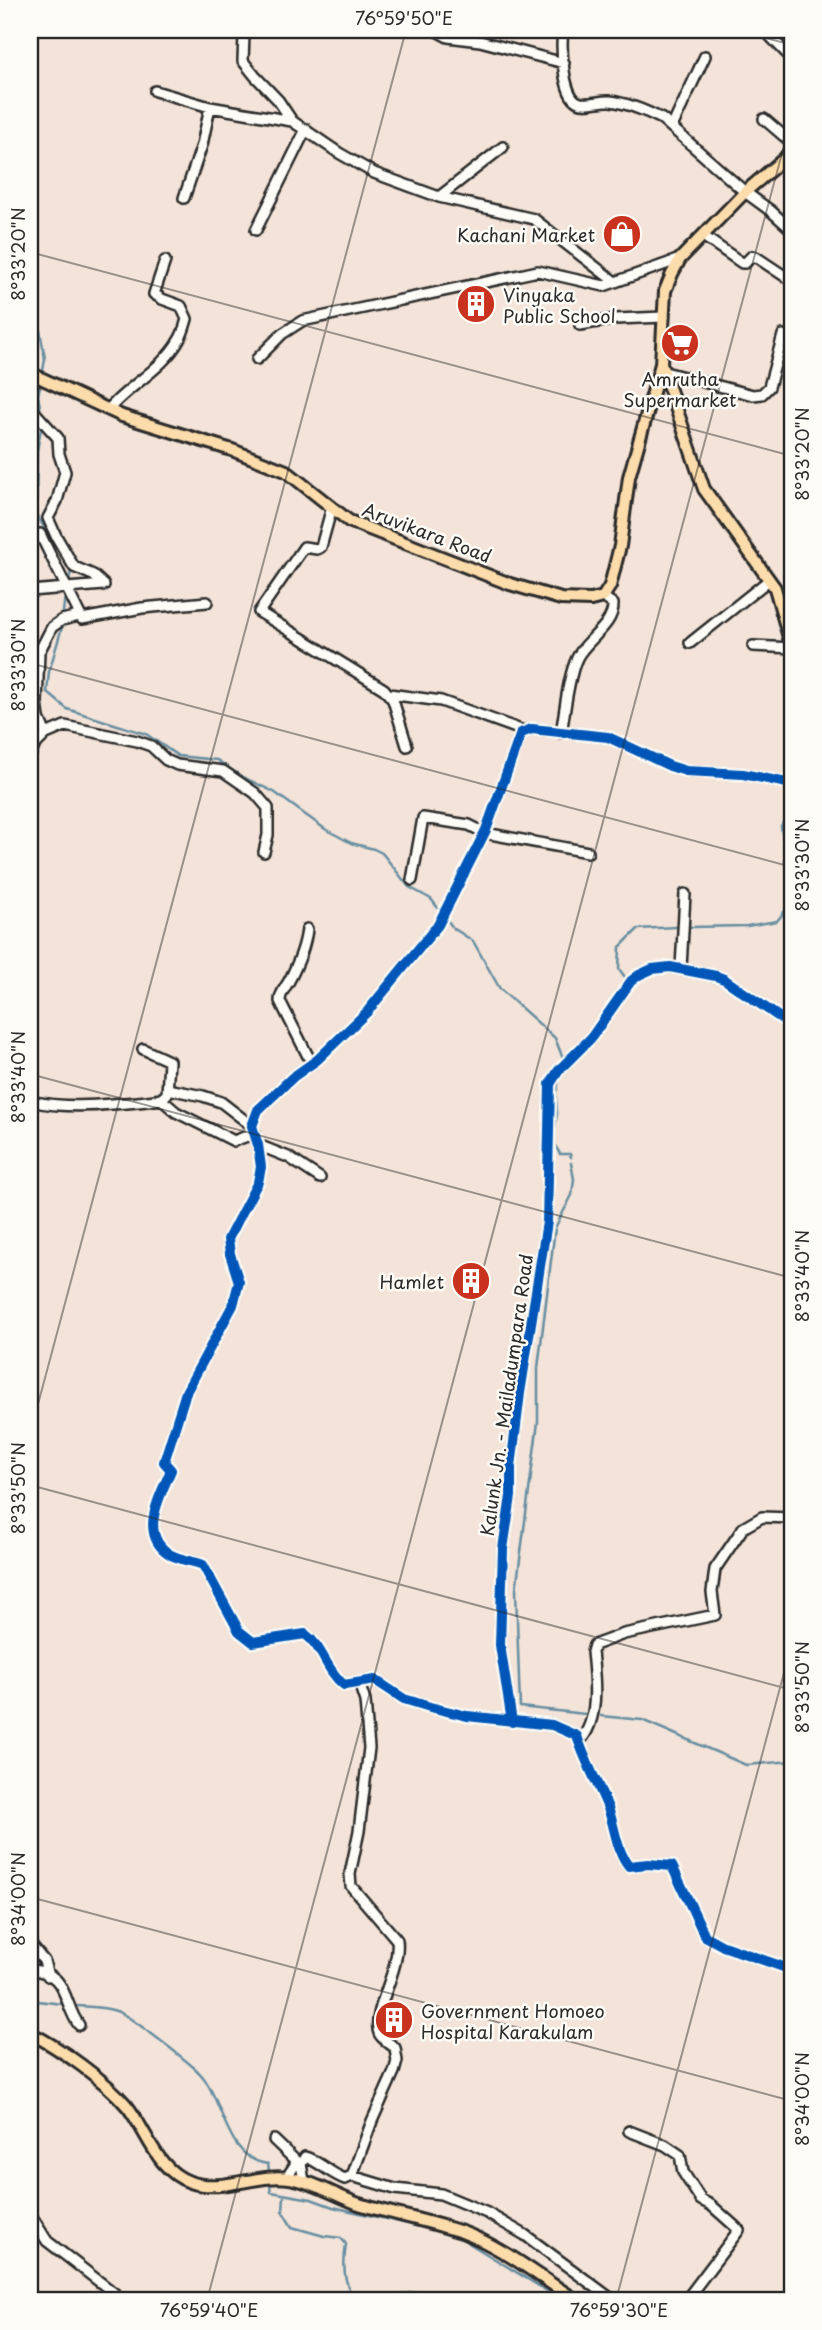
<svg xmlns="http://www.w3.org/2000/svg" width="822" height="2330" font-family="'Playpen Sans',sans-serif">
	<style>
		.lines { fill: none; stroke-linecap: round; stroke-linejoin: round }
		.stream { stroke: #678ea2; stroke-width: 2.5 }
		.minor-casing { stroke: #2b2b2b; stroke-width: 14 }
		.major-casing { stroke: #2b2b2b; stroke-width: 16 }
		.minor { stroke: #fdfcf7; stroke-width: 9 }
		.major { stroke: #fddcac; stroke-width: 10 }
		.cycleway-casing { stroke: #fdfcf7; stroke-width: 15 }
		.cycleway { stroke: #0057b8; stroke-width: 10 }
		.ticks { fill: none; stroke: #2b2b2b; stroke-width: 2; stroke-opacity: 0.45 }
		.labels { text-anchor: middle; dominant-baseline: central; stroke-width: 5; stroke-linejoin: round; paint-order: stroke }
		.poi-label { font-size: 18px; fill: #2b2b2b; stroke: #fdfcf7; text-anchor: end }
		.street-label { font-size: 18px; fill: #2b2b2b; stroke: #fdfcf7 }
		.neatline { fill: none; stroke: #2b2b2b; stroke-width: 2.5 }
		.ticks-label { font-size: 18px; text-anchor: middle; fill: #2b2b2b }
	</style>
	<rect width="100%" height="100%" fill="#f3e3d8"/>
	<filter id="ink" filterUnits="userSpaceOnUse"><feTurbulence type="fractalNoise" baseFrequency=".0143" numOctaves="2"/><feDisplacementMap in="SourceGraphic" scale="14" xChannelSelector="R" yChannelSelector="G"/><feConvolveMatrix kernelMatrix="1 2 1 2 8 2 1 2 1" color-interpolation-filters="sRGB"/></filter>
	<g filter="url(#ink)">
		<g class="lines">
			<path class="stream" d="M30,292L34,296L45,359L43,371
				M40,386L38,395L41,413
				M42,423L37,451L36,514L71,571L69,581
				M63,612L65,595
				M62,627L49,672L47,692L67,709L146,734L178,756L217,760L241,776L274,792L325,829L351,843L374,849L382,853L409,887L431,899L438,908
				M792,814L786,818L781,826L792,900
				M448,921L453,928L473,941L500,989L555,1038L562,1056
				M690,927L747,926L777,921L792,902
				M625,977L619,969L620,947L638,929L676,927
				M697,977L728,986
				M756,996L792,1019
				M571,1157L570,1154H560L553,1142L557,1114L556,1094L560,1076L595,1040
				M571,1163L574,1179L572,1195L555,1228L538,1368V1422L516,1590L520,1707L585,1714
				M601,1716L642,1720L746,1765L792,1761
				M30,2000L62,2004
				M78,2006C91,2007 105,2007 116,2011C128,2014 195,2066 203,2077C224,2104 227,2160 268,2164L269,2170
				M270,2186L271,2192L311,2199L333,2207L435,2230L462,2239L562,2300
				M284,2196L283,2212L292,2227L324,2236L341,2238L346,2244C343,2264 343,2283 355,2300
				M386,2300C414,2289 428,2290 457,2300"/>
			<g class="minor-casing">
				<path id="minor" d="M240,30L244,35L243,61L255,76L278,100L292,121L339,153L374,173L439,197L534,219L615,282
					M435,30L448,37L480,41L564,63
					M563,30C561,45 562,95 578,102C587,106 600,100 610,101C627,103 646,111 662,119L745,192L771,211L791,229
					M766,32L792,59
					M155,91L210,107L292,121
					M764,119L792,143
					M672,127L705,56
					M439,197L503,147
					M184,198L202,145L210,107
					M256,230L306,129
					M703,236L742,263H745L752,256L756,257L792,281
					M580,325L616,319L664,317
					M257,359L282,334L302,321L538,271L604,286L680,259
					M665,372L753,395L762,394L769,387L783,335
					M30,407L58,438L59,454L65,472L57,501L48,518L56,536L74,567L93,575L104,585
					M108,410C129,385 163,369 179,340C183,334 185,326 187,319L181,306L162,299L154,294L165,261
					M332,507L321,547L317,549L304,547L259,612L384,689L393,700L407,746
					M40,534L82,619L142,608L207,602
					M30,591L104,585
					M690,643L769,580
					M753,646L792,648
					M389,694L441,701L524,731
					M561,733C565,712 568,676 577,658C585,640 614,626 613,604L603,597
					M46,734L39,718L37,703L39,652L52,627L62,620L79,616
					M30,755L35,745L46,734L65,726L137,741L151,746L166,760L177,765L223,771L255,793L268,808V835L264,852
					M792,784L743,774L686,771L670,766L608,737L532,729L521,733L486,830L438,925L367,1012L317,1060L293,1077L258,1110L252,1126L258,1145L261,1167L258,1182L228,1239L230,1254L239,1282L233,1305L186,1392L164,1462L171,1470C160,1497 137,1535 171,1555C181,1560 193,1561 203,1565L239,1631L253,1642L305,1634C323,1647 326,1671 344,1685L375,1680L404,1699L430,1707L467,1716L552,1725L577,1736C585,1761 598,1784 608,1808C615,1827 616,1850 629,1866L648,1864L672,1866L705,1936L723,1946L792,1970
					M412,880L423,818L469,825L485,833L588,852
					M307,929C305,948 298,964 289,981C285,988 280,993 280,1001L312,1064
					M681,968L685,894
					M143,1049L169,1061L167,1094L161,1099
					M168,1089L203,1096L221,1102L252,1126
					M30,1101C58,1107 83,1107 112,1104C128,1103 144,1102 161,1099L176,1112L234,1141L255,1133
					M258,1145L288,1157L320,1178
					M512,1722L500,1645L503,1549L511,1496V1467L520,1393L547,1222L550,1084L559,1070L591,1038L631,981L639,975L652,969L670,967L716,976L724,979L792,1026
					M579,1742C600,1720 595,1680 592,1652L594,1645L624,1634L715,1615L712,1592L715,1569L743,1528L762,1517L792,1518
					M30,1944L44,1961L48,1976
					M30,1970C69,1971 63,2005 79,2025
					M629,2131L665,2145L680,2155L683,2172L701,2200L711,2205L739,2230L686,2300
					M274,2140L297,2162L287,2177
					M352,2176L372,2121L394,2072L397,2061L395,2048C391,2044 381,2039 379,2033C371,2013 401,1969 397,1940L351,1886L350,1874L359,1831L369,1748L365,1701L359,1683
					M304,2181L301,2164L305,2157C319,2161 330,2174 345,2179L352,2176L395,2189L441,2194L487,2213L525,2235L613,2300
					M30,2214L47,2241L123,2300"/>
			</g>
			<g class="major-casing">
				<path id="major" d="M661,364L704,489L775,588L792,648
					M30,373L122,416L232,450L286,471L349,521L510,584L561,599L591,600L603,597L610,586L620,546L629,477L661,364L665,291L672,274L680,259L745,192L785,158L792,149
					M792,839V862
					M30,2033C60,2048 105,2080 127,2106C147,2131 157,2171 190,2182C222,2193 257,2173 290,2178C315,2182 336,2196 359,2204C393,2214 428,2221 462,2232C503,2247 540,2277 576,2300"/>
			</g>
			<use href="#minor" class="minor"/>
			<use href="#major" class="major"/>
			<g class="cycleway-casing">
				<path id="cycleway" d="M792,784L743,774L686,771L670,766L608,737L532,729L521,733L486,830L438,925L367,1012L317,1060L293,1077L258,1110L252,1126L258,1145L261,1167L258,1182L228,1239L230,1254L239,1282L233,1305L186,1392L164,1462L171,1470C160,1497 137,1535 171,1555C181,1560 193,1561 203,1565L239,1631L253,1642L305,1634C323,1647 326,1671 344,1685L375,1680L404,1699L430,1707L467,1716L552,1725L577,1736C585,1761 598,1784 608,1808C615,1827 616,1850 629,1866L648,1864L672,1866L705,1936L723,1946L792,1970
					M512,1722L500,1645L503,1549L511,1496V1467L520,1393L547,1222L550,1084L559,1070L591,1038L631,981L639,975L652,969L670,967L716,976L724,979L792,1026"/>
			</g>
			<use href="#cycleway" class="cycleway"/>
		</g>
	</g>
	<path class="ticks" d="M736,30L792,45M30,252L792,456M30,663L792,867M30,1074L792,1278M30,1434L406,30M30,1485L792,1690M30,1897L792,2101M207,2300L792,116M616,2300L792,1643"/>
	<defs>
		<g id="shop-disc" transform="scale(2.0125)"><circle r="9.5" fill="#c8321e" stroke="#fdfcf7"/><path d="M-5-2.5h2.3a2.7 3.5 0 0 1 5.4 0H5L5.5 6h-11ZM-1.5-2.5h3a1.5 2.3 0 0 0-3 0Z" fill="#fff"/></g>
		<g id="building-disc" transform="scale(2.0125)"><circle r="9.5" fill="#c8321e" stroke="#fdfcf7"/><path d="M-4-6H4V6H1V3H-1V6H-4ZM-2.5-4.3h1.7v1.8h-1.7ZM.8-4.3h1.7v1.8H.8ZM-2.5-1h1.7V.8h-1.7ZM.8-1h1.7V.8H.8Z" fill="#fff"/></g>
		<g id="supermarket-disc" transform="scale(2.0125)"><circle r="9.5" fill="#c8321e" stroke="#fdfcf7"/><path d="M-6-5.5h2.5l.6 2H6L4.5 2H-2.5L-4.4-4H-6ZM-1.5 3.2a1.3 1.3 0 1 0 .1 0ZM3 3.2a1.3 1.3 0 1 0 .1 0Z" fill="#fff"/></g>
	</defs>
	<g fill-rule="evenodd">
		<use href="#shop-disc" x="622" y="234"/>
		<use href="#building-disc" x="476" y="304"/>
		<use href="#supermarket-disc" x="680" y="343"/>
		<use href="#building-disc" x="471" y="1281"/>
		<use href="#building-disc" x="394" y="2020"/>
	</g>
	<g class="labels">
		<g class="poi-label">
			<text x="595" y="234">Kachani Market</text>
			<text x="503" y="294" text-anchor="start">Vinyaka<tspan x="503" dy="21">Public School</tspan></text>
			<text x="680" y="378" text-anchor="middle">Amrutha<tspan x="680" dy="21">Supermarket</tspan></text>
			<text x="444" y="1281">Hamlet</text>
			<text x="421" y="2010" text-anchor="start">Government Homoeo<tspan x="421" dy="21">Hospital Karakulam</tspan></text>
		</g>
		<g class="street-label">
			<text transform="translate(427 532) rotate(21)">Aruvikara Road</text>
			<text transform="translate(506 1395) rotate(-82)">Kalunk Jn. - Mailadumpara Road</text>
		</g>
	</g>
	<rect width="822" height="2330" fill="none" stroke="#fdfcf7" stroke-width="77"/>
	<rect x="38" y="38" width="746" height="2254" class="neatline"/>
	<g class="ticks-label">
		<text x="404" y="25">76°59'50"E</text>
		<text transform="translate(19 254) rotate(-90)" y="6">8°33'20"N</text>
		<text transform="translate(803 454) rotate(-90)" y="6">8°33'20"N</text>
		<text transform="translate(19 665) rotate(-90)" y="6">8°33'30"N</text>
		<text transform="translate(803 865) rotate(-90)" y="6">8°33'30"N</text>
		<text transform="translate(19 1077) rotate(-90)" y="6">8°33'40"N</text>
		<text transform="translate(803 1276) rotate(-90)" y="6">8°33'40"N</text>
		<text transform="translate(19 1488) rotate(-90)" y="6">8°33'50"N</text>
		<text transform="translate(803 1687) rotate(-90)" y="6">8°33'50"N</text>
		<text transform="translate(19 1899) rotate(-90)" y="6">8°34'00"N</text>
		<text transform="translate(803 2099) rotate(-90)" y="6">8°34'00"N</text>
		<text x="209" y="2317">76°59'40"E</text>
		<text x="619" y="2317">76°59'30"E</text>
	</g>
</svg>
